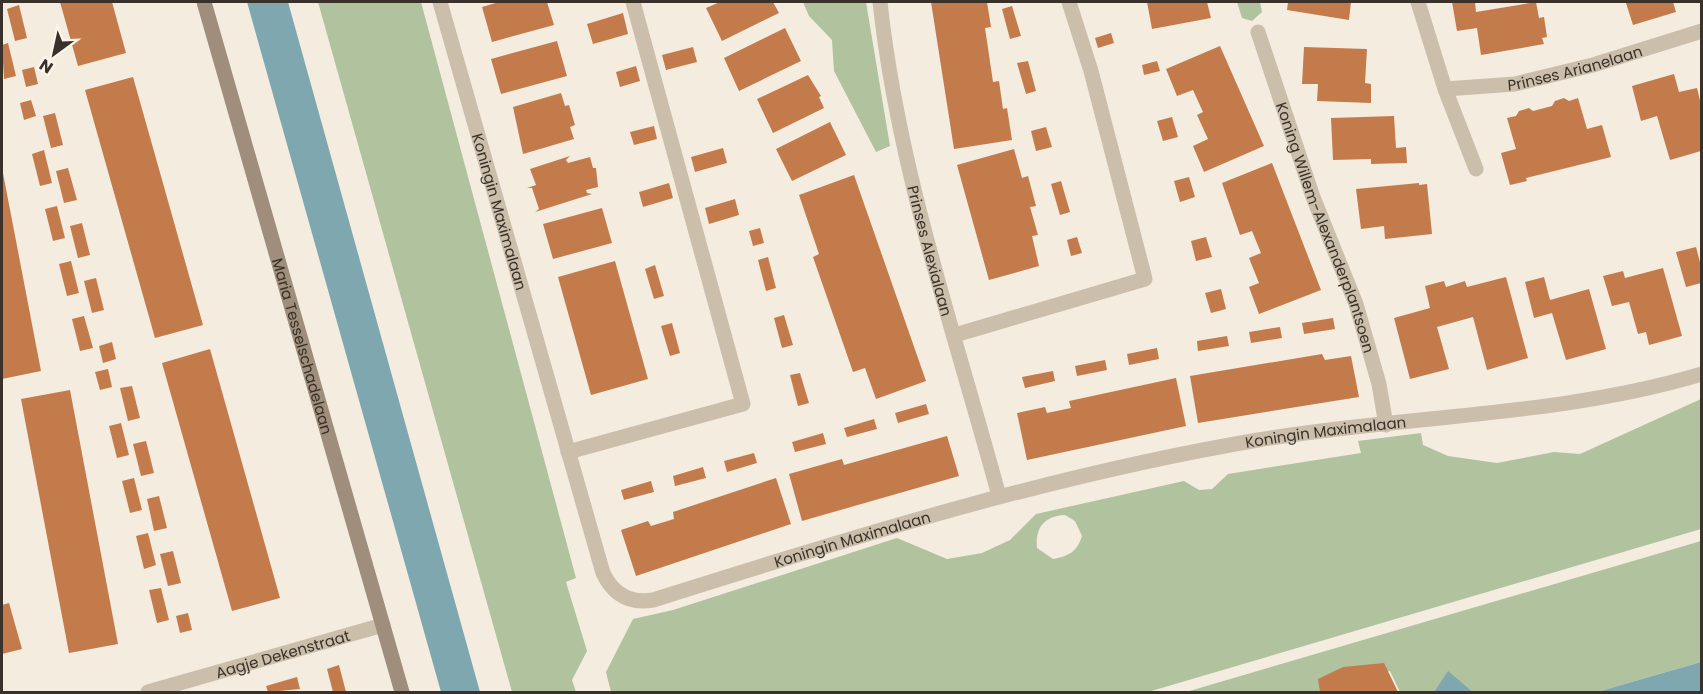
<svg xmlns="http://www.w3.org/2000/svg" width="1703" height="694" font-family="Poppins,sans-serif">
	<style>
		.green { fill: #b1c29f; fill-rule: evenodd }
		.water { fill: #7ea7b0 }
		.building { fill: #c47b4c }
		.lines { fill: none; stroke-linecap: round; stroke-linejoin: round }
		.street { stroke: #cbbeab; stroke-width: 15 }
		.secondary { stroke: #9f8e7c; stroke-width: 15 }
		.labels { text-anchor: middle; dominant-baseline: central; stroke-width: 5; stroke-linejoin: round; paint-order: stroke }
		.street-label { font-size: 15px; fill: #39312a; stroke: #faf6ec }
	</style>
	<rect width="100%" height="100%" fill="#f3ecdf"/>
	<path class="green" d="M318,2H421L576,578L566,582L587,651L572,680L576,692H512Z
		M803,2H866L890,146L876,152L834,71L832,40L809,16Z
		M1237,2H1260L1262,12L1252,21L1242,18Z
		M1701,399V529L1148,692H611L606,672L633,619L673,610L897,538L947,559L982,553L1010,540L1036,514L1184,481L1199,490L1212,489L1228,474L1361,453L1358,441L1421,433L1423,445L1448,456L1497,463L1554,452L1580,454ZM1065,515L1075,521L1082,536C1077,552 1069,556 1053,559L1037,548C1035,528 1044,516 1065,515Z
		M1701,541V662L1597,692H1473L1448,672L1434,692H1400L1390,671L1329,687L1330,692H1186Z"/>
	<path class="water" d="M247,2H288L480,692H441Z
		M1701,662V692H1597Z
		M1448,671L1473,692H1434Z"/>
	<path class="building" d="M60,2H112L126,53L78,66Z
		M499,2H547L554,25L492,42L482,7Z
		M720,2H773L779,13L722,41L706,8Z
		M931,2H987L991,27L985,28L993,82L999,81L1003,109L1007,108L1012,140L954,149Z
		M1147,2H1207L1211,18L1152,29Z
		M1288,2H1351L1349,20L1287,10Z
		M1452,2H1475L1476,12L1536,2L1539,18L1544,17L1547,37L1542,38L1544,44L1481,55L1477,28L1457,31Z
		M1622,2H1673L1676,12L1633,25L1626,3Z
		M19,5L27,38L15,41L7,9Z
		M1012,6L1021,36L1010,39L1002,9Z
		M623,13L628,34L593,44L587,24Z
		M785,28L801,61L739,91L724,58Z
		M1111,33L1114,43L1098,48L1095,38Z
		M557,41L567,76L501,94L491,59Z
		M8,43L16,76L4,79L2,45Z
		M1220,46L1264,146L1204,172L1193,146L1208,139L1197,115L1203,112L1193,90L1177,96L1166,69Z
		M693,47L697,62L666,70L662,55Z
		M1304,47L1367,49L1365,83L1371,84V103L1317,101L1318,84H1302Z
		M1028,61L1036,91L1026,94L1017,63Z
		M1157,61L1160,71L1144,75L1142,65Z
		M636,66L640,81L620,87L616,72Z
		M34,67L38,84L26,87L22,70Z
		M1674,74L1679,92L1697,88L1701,105V151L1670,160L1657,116L1641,121L1632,86Z
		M808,75L821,96L819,97L824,108L773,133L757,99Z
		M133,77L203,325L155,338L85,90Z
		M561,93L565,106L569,105L575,125L570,127L574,139L523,154L513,107Z
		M1564,98L1569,101L1578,98L1587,129L1602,125L1611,157L1526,178L1527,181L1510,185L1501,153L1516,149L1507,118L1516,116L1519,111L1529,108L1533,111L1552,106L1555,101Z
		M31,100L36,116L24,120L20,103Z
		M55,113L63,145L51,148L43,116Z
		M1394,116L1396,148L1406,147L1407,163L1371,164V159L1333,160L1331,118Z
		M1172,117L1178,137L1163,141L1157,121Z
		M830,122L846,155L792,181L776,149Z
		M654,126L657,139L634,145L630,132Z
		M1046,127L1052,147L1036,151L1031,131Z
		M723,148L727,163L695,172L691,157Z
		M1014,149L1022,178L1028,176L1036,206L1030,207L1038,235L1032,236L1039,266L989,280L957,165Z
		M44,150L52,183L40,186L32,154Z
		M570,156L566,160L568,163L590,157L593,168H596L598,187L586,190L587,193L592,194L535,212L539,209L532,188H527L536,185L530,169Z
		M1272,163L1321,290L1259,314L1249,287L1259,283L1249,258L1261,253L1252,231L1240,235L1222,183Z
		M2,168L41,371L2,379Z
		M68,168L77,200L64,203L56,171Z
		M854,175L926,381L876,399L865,368L853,372L813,257L819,254L799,195Z
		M1189,177L1195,197L1180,202L1174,181Z
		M1061,181L1070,212L1060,215L1051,184Z
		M669,183L673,198L643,207L639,192Z
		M1419,183V185L1427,184L1432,234L1385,239L1384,226L1361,229L1356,189Z
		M735,199L739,215L709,224L705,208Z
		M57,206L65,238L53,241L45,209Z
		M602,208L612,243L553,259L543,224Z
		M82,223L90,255L78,258L70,226Z
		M760,228L764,243L753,246L749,231Z
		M1077,237L1082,253L1071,256L1067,240Z
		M1206,237L1212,257L1196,261L1191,241Z
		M1696,247L1701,266V283L1686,287L1676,252Z
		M768,257L776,288L766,291L758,260Z
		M71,261L79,293L67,296L59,264Z
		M615,261L648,379L591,395L558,277Z
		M655,265L664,296L654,299L645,269Z
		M1663,268L1682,336L1649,345L1646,332L1638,334L1629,302L1612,306L1603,276L1623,271L1625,278Z
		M1506,277L1528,358L1487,370L1473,317L1437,327L1449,369L1410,379L1394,318L1430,308L1425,286L1444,281L1446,287L1465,281L1467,287Z
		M1544,277L1550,300L1589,289L1606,349L1566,360L1552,313L1534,318L1525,282Z
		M96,278L104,310L92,313L84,281Z
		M1221,289L1226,309L1211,313L1205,293Z
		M784,315L793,345L782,348L774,318Z
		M84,316L93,348L80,351L72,319Z
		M1333,318L1335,329L1304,334L1302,323Z
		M672,323L680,353L670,356L661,326Z
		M1280,327L1282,338L1251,343L1249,332Z
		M1227,336L1229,346L1198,351L1197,341Z
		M112,342L116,359L103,363L99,346Z
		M1157,348L1159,359L1129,365L1127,354Z
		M210,349L280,598L232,611L162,363Z
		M1322,354L1325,360L1351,356L1359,397L1198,423L1190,376Z
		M1105,360L1107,370L1077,376L1075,366Z
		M108,369L112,387L100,390L95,372Z
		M1053,371L1055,381L1025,388L1022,377Z
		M800,373L809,403L798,406L790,375Z
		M1176,378L1186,426L1027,460L1017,413L1045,407L1047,413L1071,408L1069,401Z
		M132,386L140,418L128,421L120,388Z
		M70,390L118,644L69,653L21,399Z
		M926,404L929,414L898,423L895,413Z
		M874,419L877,429L847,437L844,428Z
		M121,423L129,455L117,458L109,426Z
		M823,433L826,444L795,452L792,442Z
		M947,436L959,476L802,521L789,474L842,459L844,465Z
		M146,441L154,473L141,476L133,444Z
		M754,453L757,463L727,472L724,461Z
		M703,467L706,478L675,486L673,476Z
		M134,478L142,510L130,513L122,481Z
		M776,478L791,524L636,576L621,530L648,521L651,526L674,519L673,512Z
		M651,481L654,492L624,500L621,490Z
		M159,496L167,528L154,531L147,499Z
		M148,533L156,565L144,569L136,536Z
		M173,551L181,583L168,586L160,554Z
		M161,588L169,620L157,623L149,590Z
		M9,603L22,649L2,654V605Z
		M188,613L192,630L180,633L176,616Z
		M1384,663L1398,692H1320L1318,679L1343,667Z
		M339,665L346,692H333L327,669Z
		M297,677L300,689L268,692L266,686Z"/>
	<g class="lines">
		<g class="street">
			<path id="s1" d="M440,2L603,573C613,594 629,604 653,600C852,537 1052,475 1258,440C1405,415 1558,417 1702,374"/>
			<path id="s2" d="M880,2C898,170 955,333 999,496"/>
			<path d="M1418,2L1445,89L1476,169"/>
			<path id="s3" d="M1258,32L1313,197L1356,304L1379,384L1386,425"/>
			<path id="s4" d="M1445,89L1515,84L1593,65L1702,31"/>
			<path d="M955,335L1145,279L1091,71L1069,2"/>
			<path d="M568,452L743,404L633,2"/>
			<path id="s5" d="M148,692L383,625"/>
		</g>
		<path class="secondary" id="s6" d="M204,2L402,692"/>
	</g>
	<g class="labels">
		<g class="street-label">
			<text stroke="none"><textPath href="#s4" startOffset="132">Prinses Arianelaan</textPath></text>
			<text stroke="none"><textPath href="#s1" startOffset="218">Koningin Maximalaan</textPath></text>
			<text stroke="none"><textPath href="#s3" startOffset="207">Koning Willem-Alexanderplantsoen</textPath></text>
			<text stroke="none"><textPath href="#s2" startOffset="254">Prinses Alexialaan</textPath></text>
			<text stroke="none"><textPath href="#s6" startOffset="358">Maria Tesselschadelaan</textPath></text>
			<text stroke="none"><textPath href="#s1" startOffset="1350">Koningin Maximalaan</textPath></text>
			<text stroke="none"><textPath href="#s1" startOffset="864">Koningin Maximalaan</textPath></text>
			<text stroke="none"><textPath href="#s5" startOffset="140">Aagje Dekenstraat</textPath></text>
		</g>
	</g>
	<rect width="1703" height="694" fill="none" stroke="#39312a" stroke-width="6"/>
	<g transform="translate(54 54) rotate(213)" stroke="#faf6ec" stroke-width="4.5" paint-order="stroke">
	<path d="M0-4.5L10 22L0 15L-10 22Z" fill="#39312a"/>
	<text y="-9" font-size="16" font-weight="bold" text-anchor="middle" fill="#39312a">N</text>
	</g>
</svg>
